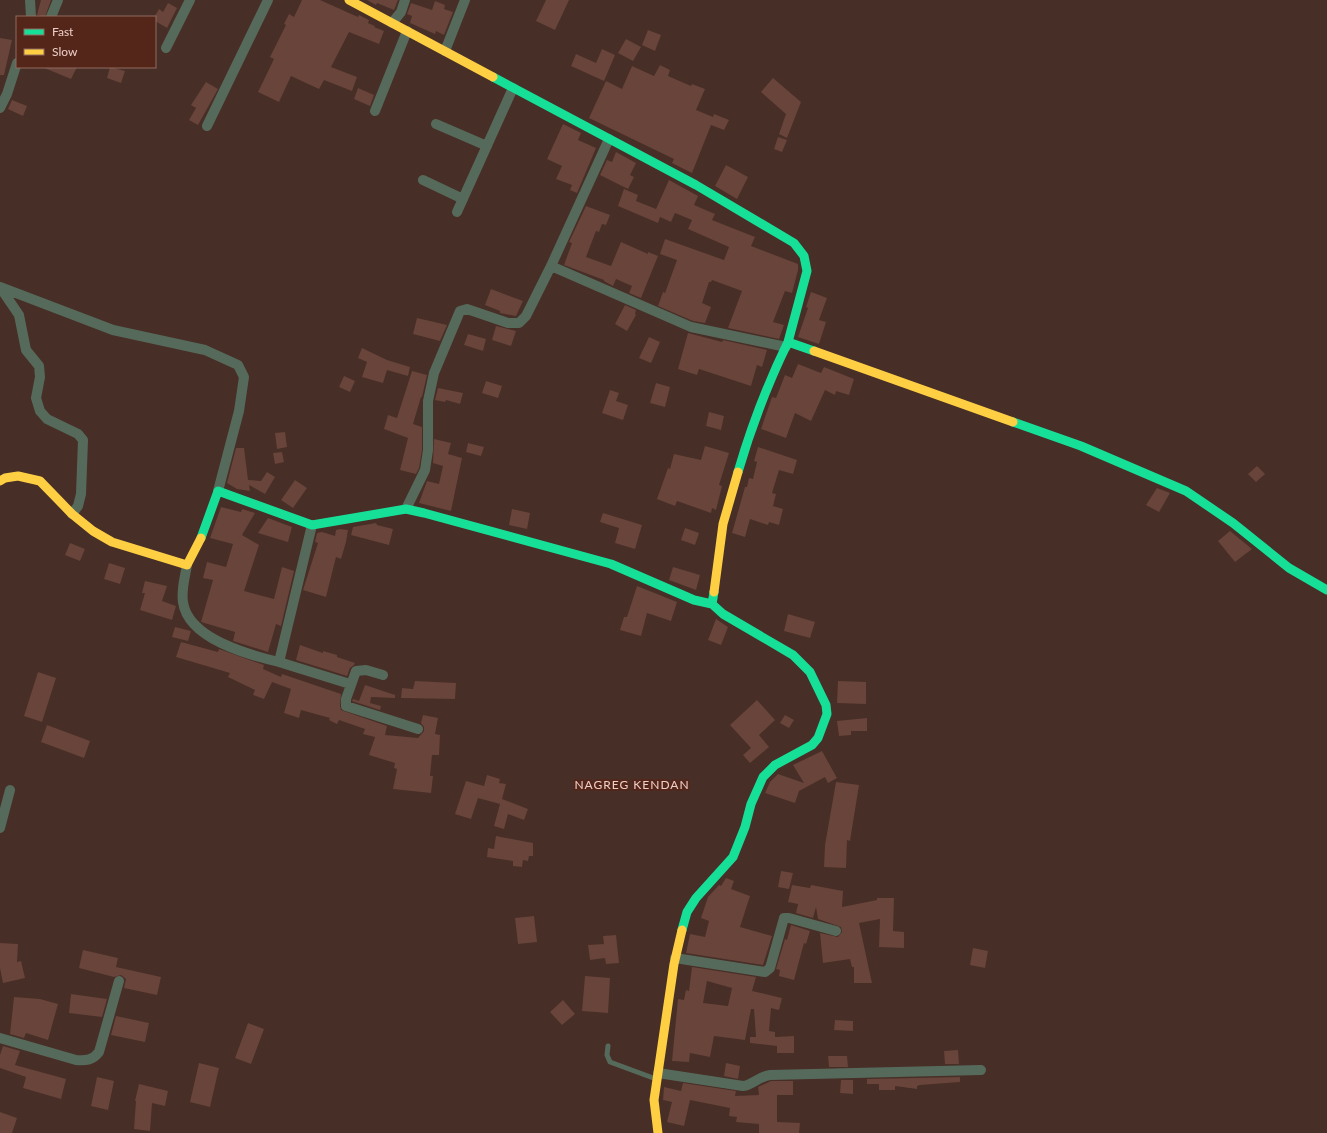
<svg xmlns="http://www.w3.org/2000/svg" width="1327" height="1133" font-family="Lato,sans-serif">
	<style>
		.building { fill: #68443a; fill-rule: evenodd }
		.lines { fill: none; stroke-linecap: round; stroke-linejoin: round }
		.lane { stroke: #566a5b; stroke-width: 5 }
		.street { stroke: #566a5b; stroke-width: 10 }
		.fast { stroke: #16e098; stroke-width: 9 }
		.slow { stroke: #ffcf43; stroke-width: 9 }
		.labels { text-anchor: middle; dominant-baseline: central; stroke-width: 4; stroke-linejoin: round; paint-order: stroke }
		.quarter-label { font-size: 12px; letter-spacing: 1px; fill: #eecfc7; stroke: #54261a }
	</style>
	<rect width="100%" height="100%" fill="#472e27"/>
	<path class="building" d="M41,0H51L45,17L37,15Z
		M302,0H320L358,17L359,15L369,20L368,23L375,26L374,27L384,31L379,44L349,32L331,67L357,77L352,91L324,80L319,89L291,76L279,102L258,92L274,59L270,57L286,25L284,24L289,14L294,17Z
		M367,0H398L394,10L377,3L376,5Z
		M546,0H569L555,30L536,21Z
		M435,1L445,5L444,9L453,12L444,35L436,31L435,34L410,23L412,16L407,14L411,3L432,10Z
		M168,3L177,8L167,28L155,21V16L159,9L163,12Z
		M648,30L661,35L655,51L642,45Z
		M0,38L12,40L4,75H0Z
		M626,39L641,47L633,61L618,53Z
		M602,49L615,55L604,81L571,66L576,54L596,63Z
		M660,65L670,70L668,76L691,86L692,84L705,89L696,110L713,117L714,114L729,120L724,130L711,125L692,173L672,163L674,159L589,118L606,81L622,89L632,66L654,76Z
		M42,67H77L71,79Z
		M110,67L125,71L121,83L107,78Z
		M773,78L801,102L787,138L779,134L786,114L761,92Z
		M206,82L218,89L198,125L189,120L196,108L191,105Z
		M358,88L374,95L370,106L354,99Z
		M12,100L27,106L23,116L8,109Z
		M563,124L581,133L578,140L596,148L577,193L570,190L572,185L556,179L562,166L547,159Z
		M778,137L787,140L782,152L774,149Z
		M616,152L636,163L630,175L634,177L628,189L600,175L607,160L612,162Z
		M726,165L748,177L737,199L715,186Z
		M669,180L698,196L694,205L715,214L712,220L755,237L751,246L798,264V270L792,293L785,291L773,322L784,325L779,339L728,328L742,291L712,280L711,282H709L702,303L711,307L705,323L693,321L658,306L663,292L665,293L677,260L660,254L665,239L724,260L729,247L688,229L692,220L675,213L671,222L660,217L658,223L618,206L624,189L638,195L636,201L656,209Z
		M586,206L610,215L606,225L602,224L599,232L596,231L586,257L611,266L621,242L648,254V252L658,256L641,298L629,293L632,286L616,279L613,286L604,281V280L564,265L572,243L569,242Z
		M491,289L523,301L516,316L500,313V311L485,305Z
		M811,292L827,298L819,320L826,322L819,344L798,337L808,308L806,307Z
		M625,305L636,310L635,314L636,315L627,331L615,324Z
		M417,318L447,325L440,341L413,334Z
		M496,326L516,331L511,346L492,340Z
		M688,333L722,342L723,340L767,350L762,367L757,365L751,386L699,369L697,375L678,369Z
		M468,334L486,339L483,351L464,345Z
		M649,337L660,342L651,363L639,358Z
		M362,348L387,360L410,367L408,376L387,370L383,383L362,377L367,362L358,358Z
		M798,364L821,373L824,367L854,379L849,395L836,391L835,395L825,390L811,421L795,413L786,438L761,429L772,397L776,398L785,375L792,378Z
		M412,371L427,375L422,397H421L413,424L422,427V450L419,468L416,474L400,470L408,438L384,429L388,415L397,418Z
		M344,376L355,381L350,392L339,387Z
		M486,381L502,386L498,398L482,393Z
		M656,383L670,387L665,407L650,403Z
		M438,388L463,393L460,404L446,400L445,402L435,400Z
		M610,390L619,393L616,401L628,405L623,420L602,413Z
		M709,412L724,416L721,430L706,426Z
		M285,432L287,447L277,449L275,433Z
		M434,439L451,443L448,454L462,458L451,511L419,503L427,481L439,484L443,466L433,463Z
		M468,443L484,447L481,456L466,452Z
		M705,446L729,453L719,485L722,486L716,510L712,508L711,513L677,501L675,506L657,499L668,468L670,469L674,454L701,460Z
		M758,447L797,460L793,474L779,470L772,493L776,494L773,506L783,509L779,525L769,522L768,525L750,519L745,537L732,533L745,487H747L749,478L753,479L757,462L754,461Z
		M236,448H244L248,480L261,481L267,472L275,477L265,494L249,485L250,491L237,489L227,483Z
		M282,452L284,462L275,464L273,453Z
		M1257,466L1265,474L1256,482L1248,474Z
		M295,480L307,488L293,508L281,500Z
		M1157,488L1170,493L1159,512L1146,505Z
		M221,507L241,512L242,509L255,513L242,535L259,545L244,591L274,599L282,567L294,571L281,626L276,624L268,652L233,641L235,632L201,622L213,580L203,578L207,562L226,567L233,544L210,538Z
		M512,509L530,513L527,529L509,525Z
		M603,513L642,525L635,549L615,543L619,528L600,522Z
		M268,518L292,527L288,542L258,533Z
		M376,523L377,525L393,529L389,545L351,535L353,527Z
		M685,528L699,533L695,545L681,540Z
		M340,529L348,530L346,542L341,559L336,557L326,597L303,590L318,543L315,542L317,533L322,532L335,536L336,530Z
		M1230,531L1252,549L1235,562L1218,541Z
		M70,543L85,549L80,561L65,555Z
		M109,563L125,568L120,584L104,579Z
		M673,567L700,575L696,590L669,580Z
		M145,581L167,586L162,601L176,606L172,620L140,610L145,593H142Z
		M637,586L677,602L671,621L647,613L641,636L620,630L624,617H627Z
		M788,614L815,622L810,638L784,631Z
		M716,619L728,627L721,645L708,640Z
		M175,627L191,631L188,641L172,637Z
		M181,642L218,652L219,649L264,665L263,669L281,677L282,674L341,694L340,706L341,710L387,726L385,735L418,738L424,731V727L421,723L423,715L438,718L435,734L440,735L439,755H432L430,776H433L431,793L393,789L397,769L394,768L395,763L369,755L375,737L363,734L365,729L339,720L337,724L329,720L330,718L301,710L299,718L284,713L291,689L272,682L264,699L253,695L255,690L228,677L230,673L176,657Z
		M300,645L323,653V651L337,655V657L355,663L354,665L350,668L347,676L296,660Z
		M38,672L56,678L42,722L24,716Z
		M415,681L456,683L455,699L401,698L402,688L413,689Z
		M838,681L866,682V704L837,703Z
		M365,685L395,695V698L371,697L370,703L381,706L380,710L352,701L353,699L359,701Z
		M757,700L775,720L759,735L769,747L750,763L743,755L751,748L730,725Z
		M785,715L794,720L789,728L780,723Z
		M867,718V731H851V735L839,736L837,721Z
		M47,725L90,741L84,758L41,742Z
		M822,751L837,778L828,783L825,777L799,791L795,803L765,793L770,782L778,774L804,783L793,765Z
		M487,775L500,779L499,783L506,784L502,799L528,809L524,820L508,814L504,829L494,826L500,804L478,798L471,819L455,814L466,781L484,786Z
		M836,782L859,785L850,841L847,840L846,868L824,867L825,845Z
		M496,836L533,843V856H529L528,861L523,860L522,867L513,866V861L487,857L488,848L494,849Z
		M781,871L793,873L789,889L778,887Z
		M726,878L734,881L731,889L750,896L740,927L772,936L763,965L686,953L690,934L705,937L709,921L701,918L708,897L719,885L721,886Z
		M792,885L810,888L811,885L843,891L842,907L877,900V898H894L893,931L904,932V948L879,947L880,919L859,923L872,983H854V967H852L850,959L823,963L820,933L838,937L842,932L841,927L818,919L816,907L813,918L796,913L798,904L788,902Z
		M534,916L537,942L518,944L515,918Z
		M791,925L810,931L806,944L804,943L794,980L779,976L780,970L776,969L785,939L787,940Z
		M616,935L619,963L606,964L605,958L590,960L588,945L604,944L603,936Z
		M0,943L18,944L17,962L21,961L25,978L3,983L0,968Z
		M973,948L988,951L985,968L970,965Z
		M83,950L118,958L116,967L161,977L157,995L124,988L126,979L121,975L114,977L79,968Z
		M692,967L756,977L752,991L782,998L779,1010L771,1008L769,1031L775,1032V1037L794,1036V1053H777V1046L750,1043V1037H756L754,1009H751L745,1040L714,1036L710,1057L690,1053L689,1062L672,1061L678,999L684,1000L686,990L689,991ZM707,981L732,988L728,1006L703,1003Z
		M585,976L610,978L608,1013L582,1011Z
		M71,994L107,999L102,1017L69,1013Z
		M14,997L40,999L58,1004L48,1040L26,1033L24,1038L10,1034Z
		M563,1000L575,1014L562,1025L550,1012Z
		M116,1016L149,1023L145,1042L111,1035Z
		M835,1020L853,1021V1031L834,1030Z
		M248,1023L264,1029L251,1064L235,1058Z
		M3,1046L20,1051L15,1065L66,1079L61,1099L23,1088L26,1077L0,1068V1055Z
		M958,1050L959,1064H945L944,1051Z
		M828,1056H847L848,1067H829Z
		M199,1063L219,1068L210,1107L190,1102Z
		M726,1063L740,1066L738,1079L724,1076Z
		M97,1077L114,1081L108,1110L91,1106Z
		M960,1077V1082L920,1085L917,1086V1089L895,1086V1090H879V1084H867V1079Z
		M841,1080H853V1094L840,1093Z
		M771,1081H793V1095H777V1122L800,1123L799,1133H759V1124L736,1122L737,1117L729,1116L730,1108L690,1100L684,1126L667,1122L672,1102L663,1100L664,1087L681,1091L683,1083L736,1091L735,1096L759,1095L758,1087Z
		M139,1084L168,1091L165,1106L152,1103L150,1131L134,1129L136,1101H135Z
		M0,1112L17,1118L12,1133H0Z"/>
	<g class="lines">
		<path class="lane" d="M608,1046L607,1055L610,1062L656,1079"/>
		<path class="street" d="M30,0L31,17
			M51,17L58,0
			M392,23L401,12L405,0
			M166,48L190,0
			M445,51L465,0
			M0,108L7,94L17,63
			M375,111L407,31
			M436,124L487,146
			M207,126L268,0
			M423,180L463,199
			M457,212L513,88
			M551,266L691,327L786,347
			M0,287L113,330L205,350L238,365L244,377L239,411L218,491
			M0,287L19,315L26,350L39,366L40,377L36,398L40,411L47,419L78,434L83,440L81,494L78,506L72,514
			M406,509L425,470L428,450V401L434,373L460,311L467,309L508,323H519L526,316L551,266L609,139
			M187,565C185,577 181,590 183,602C188,639 249,655 279,662L312,525
			M279,662L350,684
			M383,675L366,670L356,671L346,699V706L418,729
			M0,828L10,790
			M675,958L765,972L770,968L784,918H789L836,931
			M0,1038L76,1060C86,1061 93,1060 99,1052L119,981
			M658,1073L743,1086C753,1085 759,1076 770,1075L981,1070"/>
		<path class="fast" d="M493,77L696,185L794,243L804,256L807,271L788,342L814,351
			M1013,422L1081,446L1186,491L1233,523L1289,568L1327,590
			M738,472C752,424 766,387 788,342
			M201,538L218,491L312,525L406,509L424,513L611,564L694,600L712,604
			M682,930L687,912L696,898L733,857L745,827L751,804L763,777L775,765L812,745L818,738L827,714L826,705L810,672L793,655L723,614L712,604L714,592"/>
		<path class="slow" d="M349,0L493,77
			M814,351L1013,422
			M0,481L5,478L18,476L40,481L72,514L93,531L112,542L187,565L201,538
			M714,592L723,524L738,472
			M658,1133L654,1100L674,964L682,930"/>
	</g>
	<g class="labels">
		<g class="quarter-label">
			<text x="632" y="784">NAGREG KENDAN</text>
		</g>
	</g>
	<rect x="16" y="16" width="140" height="52" fill="#54261a" stroke="#926a5f"/>
	<rect x="24" y="29" width="20" height="6" fill="#16e098" stroke="#926a5f"/>
	<text x="52" y="36" font-size="12" fill="#eecfc7">Fast</text>
	<rect x="24" y="49" width="20" height="6" fill="#ffcf43" stroke="#926a5f"/>
	<text x="52" y="56" font-size="12" fill="#eecfc7">Slow</text>
</svg>
